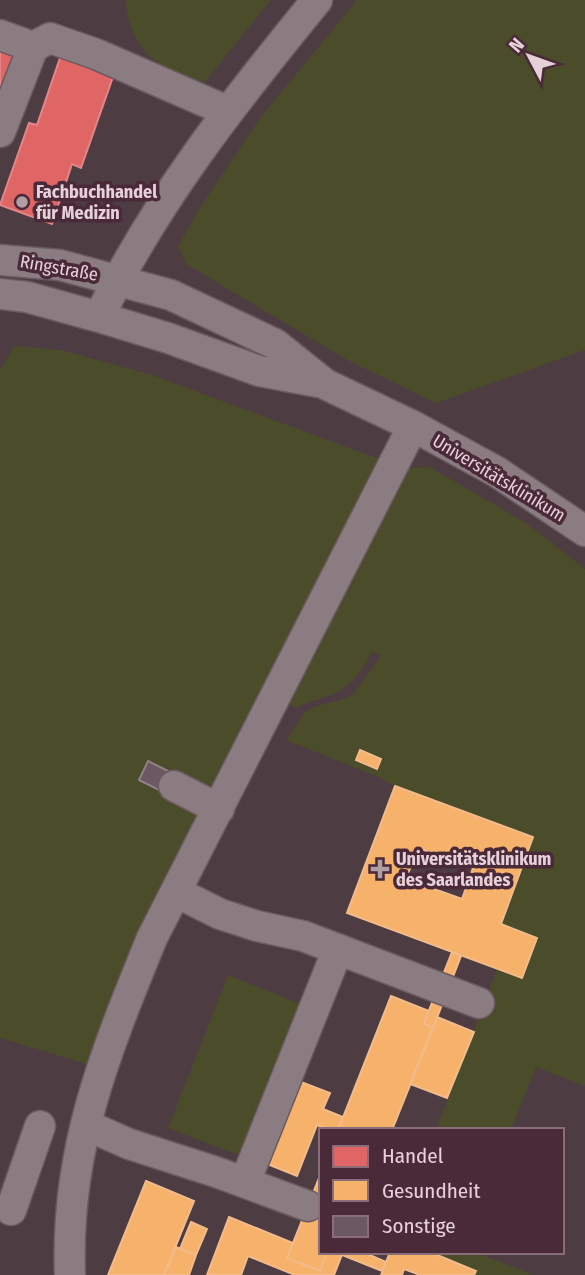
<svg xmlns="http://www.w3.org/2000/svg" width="585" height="1275" font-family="'Fira Sans Condensed',sans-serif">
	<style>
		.green { fill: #4b4c2a }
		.shops { fill: #e06666; stroke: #e28688; stroke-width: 2 }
		.health { fill: #f6b26b; stroke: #f2bb8c; stroke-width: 2; fill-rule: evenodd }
		.building { fill: #6c5860; stroke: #918187; stroke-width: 2 }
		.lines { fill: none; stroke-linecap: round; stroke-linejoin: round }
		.minor-casing { stroke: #6a5960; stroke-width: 33 }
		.minor { stroke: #8a7c81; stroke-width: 30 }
		.poi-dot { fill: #b19da4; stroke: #4a2a38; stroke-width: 2.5 }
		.labels { text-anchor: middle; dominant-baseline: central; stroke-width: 7; stroke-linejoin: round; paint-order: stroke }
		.poi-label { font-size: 18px; font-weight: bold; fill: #e7d1d9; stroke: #4a2a38; text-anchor: start }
		.street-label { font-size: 18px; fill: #e7d1d9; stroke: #4a2a38 }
	</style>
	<rect width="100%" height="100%" fill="#4e3c43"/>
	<path class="green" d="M126,0H271L204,83C171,71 144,63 131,27C128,17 125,10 126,0Z
		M357,0H585V350L436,403L351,362L186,264L178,246L201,206L260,118Z
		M14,346L61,350L152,375L382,460L90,1065L0,1038V370Z
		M430,467L529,525L585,569V1086L536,1067L511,1130H436L497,969L522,978L537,938L501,924L533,837L395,786L376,776L286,740L305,712L317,706L344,699L354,693L381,656L372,651C366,665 353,684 339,691C326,699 311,699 296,708L283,700L405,468Z
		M228,975L311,1008L251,1160L168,1128Z
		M430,1252H474L534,1275H474L476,1270Z"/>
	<path class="shops" d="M0,48L16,54L0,96Z
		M61,55L114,74L81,168L72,164L52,224L0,205L29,123L37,125Z"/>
	<path class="health" d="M360,750L381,759L377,769L356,760Z
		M395,786L533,837L501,924L537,938L522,978L347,913ZM418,848L473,868L462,899L406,879Z
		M452,952L461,956L433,1028L424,1023Z
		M391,996L429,1011L424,1023L433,1028L392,1130H338Z
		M437,1017L474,1032L447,1098L410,1084Z
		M301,1082L330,1093L323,1109L343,1117L338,1130H329L317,1125L297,1176L267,1164Z
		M321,1173V1252H327L320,1271L287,1258Z
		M146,1181L194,1201L164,1275H108Z
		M229,1217L293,1243L287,1258L320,1271L327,1252H343L334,1275H295L248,1256L241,1275H207Z
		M191,1222L207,1229L196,1255L180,1249Z
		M176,1247L196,1255L189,1275H164Z
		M343,1252H363L386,1262L382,1271L342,1255Z
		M390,1252H430L476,1271L474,1275H420L404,1269L402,1275H381Z"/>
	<path class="building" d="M148,761L176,775L167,794L139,780Z"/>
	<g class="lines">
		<g class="minor-casing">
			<path id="minor" d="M0,35L33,47
				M0,132L33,47L50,38L96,54L227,111
				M0,260L60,265L171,295L275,344L325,384L413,426L497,472L585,531
				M0,294L27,297L99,317L168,338L259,371L318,382
				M99,317C155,201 236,99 317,0
				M174,786L219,809
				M176,892L220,914L257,926L303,936L479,1003
				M86,1125L129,1144L216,1172L308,1206
				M245,1182L338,949
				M11,1210L40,1126
				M70,1275C65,1149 106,1051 152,938L413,426"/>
		</g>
		<use href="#minor" class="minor"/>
	</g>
	<g class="poi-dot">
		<circle cx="22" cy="202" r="7"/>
		<path d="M376.5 858.5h7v7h7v7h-7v7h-7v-7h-7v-7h7z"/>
	</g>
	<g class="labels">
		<g class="poi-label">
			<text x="36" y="192">Fachbuchhandel<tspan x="36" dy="21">für Medizin</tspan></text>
			<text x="396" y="859">Universitätsklinikum<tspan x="396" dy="21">des Saarlandes</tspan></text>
		</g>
		<g class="street-label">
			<text transform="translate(59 268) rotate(10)">Ringstraße</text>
			<text transform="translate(499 478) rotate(31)">Universitätsklinikum</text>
		</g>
	</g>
	<rect x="319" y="1128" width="245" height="126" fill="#4a2a38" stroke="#896d78" stroke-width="2"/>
	<rect x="333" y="1146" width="35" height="21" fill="#e06666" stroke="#896d78" stroke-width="2"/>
	<text x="382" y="1163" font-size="21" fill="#e7d1d9">Handel</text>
	<rect x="333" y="1180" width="35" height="21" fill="#f6b26b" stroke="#896d78" stroke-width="2"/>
	<text x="382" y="1198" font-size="21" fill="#e7d1d9">Gesundheit</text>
	<rect x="333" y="1216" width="35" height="21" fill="#6c5860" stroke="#896d78" stroke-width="2"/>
	<text x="382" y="1233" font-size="21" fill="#e7d1d9">Sonstige</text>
	<g transform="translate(529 56) rotate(311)" stroke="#4a2a38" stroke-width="5" paint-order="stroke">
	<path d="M0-5L12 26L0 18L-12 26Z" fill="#e7d1d9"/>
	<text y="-10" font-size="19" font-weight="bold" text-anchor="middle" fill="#e7d1d9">N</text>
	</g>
</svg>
